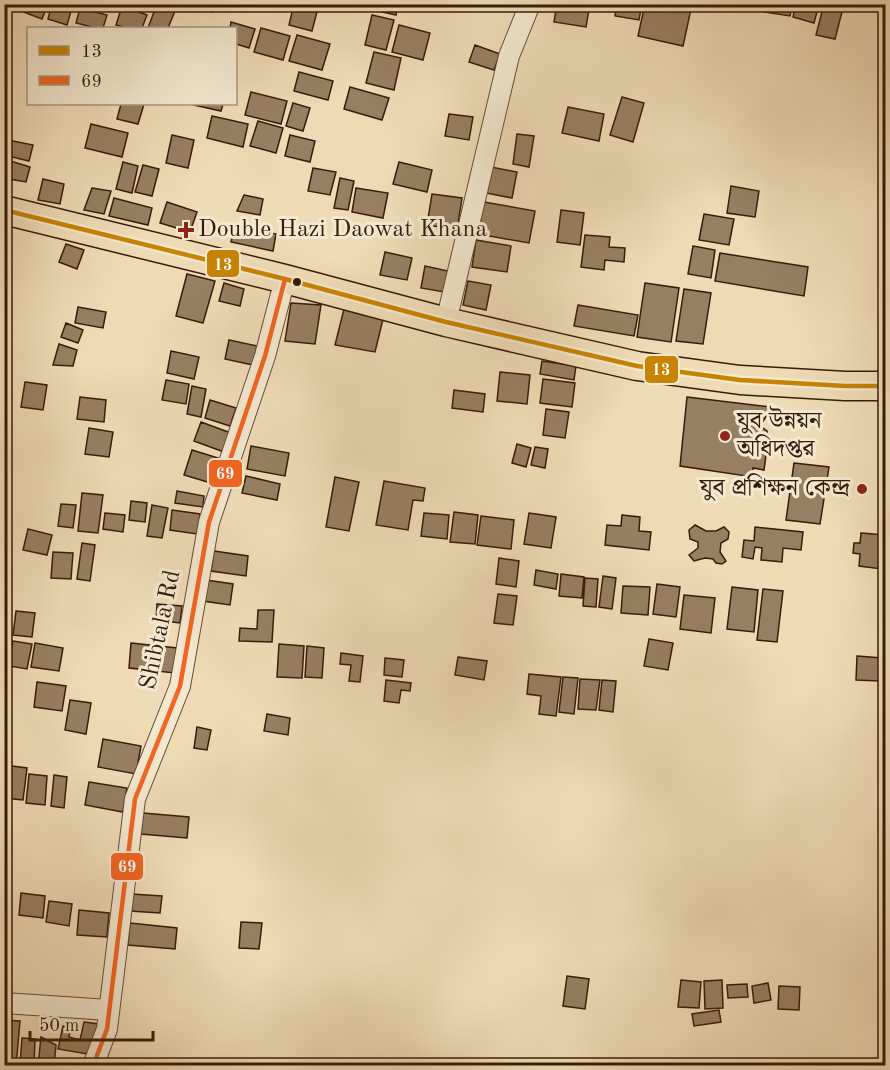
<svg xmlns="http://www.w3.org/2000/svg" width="890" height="1070" font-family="'Old Standard TT','Noto Serif Bengali',serif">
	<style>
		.building { fill: #977f63; stroke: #381c09; stroke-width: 1.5 }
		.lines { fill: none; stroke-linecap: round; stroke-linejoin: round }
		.minor-casing { stroke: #664c34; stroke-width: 22 }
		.highway-casing { stroke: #381c09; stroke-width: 31 }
		.minor { stroke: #f4e8d0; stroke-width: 20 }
		.highway { stroke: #eedbb6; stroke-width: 28 }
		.bus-1-casing { stroke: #f4e8d0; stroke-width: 9 }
		.bus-2-casing { stroke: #f4e8d0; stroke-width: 9 }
		.bus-1 { stroke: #c78402; stroke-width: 4.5 }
		.bus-2 { stroke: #f26522; stroke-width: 4.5 }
		.poi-dot { fill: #8f2418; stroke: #f4e8d0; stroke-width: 2 }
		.bus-dot { fill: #381c09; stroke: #f4e8d0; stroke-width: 2 }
		.labels { text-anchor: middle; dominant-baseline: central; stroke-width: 6; stroke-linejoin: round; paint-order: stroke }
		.poi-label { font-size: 24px; fill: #381c09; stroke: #f4e8d0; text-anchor: start }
		.street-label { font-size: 24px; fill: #381c09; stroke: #f4e8d0 }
		.line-badge { stroke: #f4e8d0; stroke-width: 2 }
		.badge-label { font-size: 16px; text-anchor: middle; font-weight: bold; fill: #fff }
	</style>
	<rect width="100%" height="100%" fill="#eedbb6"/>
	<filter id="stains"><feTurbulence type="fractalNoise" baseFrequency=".00333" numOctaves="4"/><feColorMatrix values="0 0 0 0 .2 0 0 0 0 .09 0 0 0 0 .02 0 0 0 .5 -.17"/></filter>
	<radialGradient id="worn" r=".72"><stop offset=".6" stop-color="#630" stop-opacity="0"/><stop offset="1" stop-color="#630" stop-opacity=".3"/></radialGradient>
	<path class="building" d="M9,4H48L42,19L8,6Z
		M52,4H73L67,25L48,19Z
		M125,4H149L146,11Z
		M157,4L175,11L168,28H148Z
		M189,4H215L213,12Z
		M294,4H319L312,31L289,25Z
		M370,4H398L396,15L369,9Z
		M557,4H590L586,27L554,22Z
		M617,4H642L639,20L615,16Z
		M645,4H672L691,9L683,46L638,36Z
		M766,4H792L790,16L764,12Z
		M796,4H819L814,23L793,17Z
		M824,4H844L835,39L816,35Z
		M122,6L147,15L142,28H127L116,25Z
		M80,8L107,15L103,28H96L76,23Z
		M372,15L394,20L386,50L365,45Z
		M231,22L255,29L249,48L236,44V28H230Z
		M399,25L430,33L423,60L392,52Z
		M261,28L290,36L283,60L254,52Z
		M297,35L330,44L322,70L289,61Z
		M475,45L500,54L494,70L469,62Z
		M374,52L401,58L394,90L366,83Z
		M299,72L333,81L328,100L294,91Z
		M350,87L389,98L382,120L344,109Z
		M251,92L287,101L281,124L245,115Z
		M622,97L644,103L633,142L610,135Z
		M293,103L310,108L303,131L286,126Z
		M121,104H144L138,124L117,119Z
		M195,104H223L221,111L194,105Z
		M568,107L604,114L599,141L562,133Z
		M449,114L473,117L469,140L445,136Z
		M212,116L248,124L243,147L207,138Z
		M258,121L283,128L276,153L250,146Z
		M91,124L128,133L122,157L85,148Z
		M517,134L534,136L529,167L513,164Z
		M172,135L194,140L188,168L166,163Z
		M290,135L315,141L310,162L285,156Z
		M8,140L33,145L29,161L4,155Z
		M4,159L30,167L26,182L4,178Z
		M123,162L138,166L132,193L116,189Z
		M399,162L432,170L427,192L393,184Z
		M143,165L159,169L152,196L135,192Z
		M491,167L517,172L512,198L486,193Z
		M313,168L336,172L330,195L308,191Z
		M340,178L354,181L348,210L334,208Z
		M43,179L64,184L60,204L38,200Z
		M731,186L759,191L755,217L727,213Z
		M92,188L111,191L104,214L84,210Z
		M356,188L388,193L383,218L352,212Z
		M432,194L462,198L457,230L427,225Z
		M244,195L263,199L260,215L237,211Z
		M114,198L152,208L148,225L109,216Z
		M167,202L197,212L190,232L160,223Z
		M484,202L535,211L529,243L478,234Z
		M561,210L584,213L580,245L557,242Z
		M704,214L734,219L729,245L699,240Z
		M235,225L276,234L273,251L231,242Z
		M585,235L610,237L609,247L625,248L624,262L605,260L604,270L581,267Z
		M476,240L511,246L507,272L472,267Z
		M66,244L84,250L77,269L59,262Z
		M693,246L715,250L711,278L688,274Z
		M385,252L412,258L407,280L380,275Z
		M720,253L808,267L804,296L715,281Z
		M425,266L448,271L444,292L421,288Z
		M187,274L215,281L203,323L176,316Z
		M468,281L491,285L486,310L463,305Z
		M224,283L244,289L240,306L219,301Z
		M645,283L679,288L671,342L637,337Z
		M684,289L711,293L703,344L676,341Z
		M291,303L321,305L315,344L285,341Z
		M578,305L638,315L634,336L574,326Z
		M78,307L106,312L103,328L75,323Z
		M344,309L384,315L375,352L335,345Z
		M66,323L83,330L78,343L61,337Z
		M229,340L257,346L253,365L225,359Z
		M59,344L77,350L73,366L53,365Z
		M171,351L199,357L194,379L167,373Z
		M542,361L576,366L574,380L540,374Z
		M500,372L530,375L527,404L497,401Z
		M543,379L575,383L572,407L540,403Z
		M166,380L189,384L186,404L162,400Z
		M25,382L47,385L43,410L21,407Z
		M192,386L206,389L201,417L187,414Z
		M454,390L485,394L483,412L452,408Z
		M80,397L106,400L104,422L77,419Z
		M687,397L770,407L769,412L760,426L767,431L768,440L764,470L753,468V477L680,466Z
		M210,400L236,408L230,426L205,418Z
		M546,409L569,412L565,438L543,435Z
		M201,422L231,433L224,452L194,441Z
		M89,428L113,432L109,457L85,454Z
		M517,444L531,448L526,467L512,463Z
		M251,446L289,453L285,476L247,469Z
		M535,447L548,449L545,468L531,465Z
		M192,450L218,458L211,483L184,475Z
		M794,463L829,467L820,524L786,520Z
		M246,476L280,484L277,500L242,493Z
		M335,477L359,482L349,531L326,527Z
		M384,481L425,488L423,501L413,500L408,530L376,525Z
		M177,491L204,496L203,507L175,503Z
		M82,493L103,495L98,533L78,531Z
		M131,501L147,503L145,522L129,520Z
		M61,504L76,505L73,528L58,526Z
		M152,505L168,508L162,538L147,536Z
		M172,510L200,514L197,534L170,530Z
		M454,512L478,515L475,544L450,542Z
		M105,513L125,515L123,532L103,529Z
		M424,513L449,515L447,539L421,536Z
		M529,513L556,517L551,548L524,544Z
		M622,515L640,517L639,531L651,532L649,550L605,545L607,525L621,526Z
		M481,516L514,520L511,549L477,545Z
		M695,525L706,531H716L724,527L729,532L728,539L721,543L720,552L726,561L722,564L716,563L713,559L705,558L694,561L689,555L698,548V542L690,539L689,530Z
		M755,527L803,532L801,550L783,548L782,562L761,560L762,548L755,547L753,559L742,557L744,540L754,541Z
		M28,529L52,535L47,555L23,550Z
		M861,533L885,535L882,569L859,566L860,554L853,553L854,543H860Z
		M82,543L95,545L90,581L77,579Z
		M214,551L248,556L246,576L211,571Z
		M53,552L73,553L71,579L51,578Z
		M499,558L519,561L516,587L496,584Z
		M536,570L558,574L556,589L534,585Z
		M561,574L584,577L582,598L559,596Z
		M4,576H11L8,609H4Z
		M603,576L616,578L612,609L599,607Z
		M585,578L598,579L596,607L583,606Z
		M206,580L233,584L230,605L203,601Z
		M657,584L680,587L676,617L653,614Z
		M623,586L650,587L648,615L621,613Z
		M732,587L758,590L754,632L727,629Z
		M763,589L783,591L777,642L757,640Z
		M498,594L517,596L513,625L494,623Z
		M684,595L715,598L711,633L680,629Z
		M157,604L182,606L180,623L156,620Z
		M258,610H274L272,642L239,641L240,628L257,629Z
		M16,611L35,613L32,637L13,635Z
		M649,639L673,643L668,670L644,666Z
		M13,641L32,644L27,669L9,666Z
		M35,643L63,648L59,671L31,667Z
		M131,643L177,648L175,673L129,668Z
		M279,644L304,646L302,678L277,677Z
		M307,646L324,648L322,678L305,677Z
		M341,653L363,656L360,682L349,681L351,665L340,664Z
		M857,656L882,658L881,681L856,680Z
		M458,657L487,661L484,680L455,675Z
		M385,658L404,660L402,677L384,675Z
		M529,674L561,677L556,716L539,714L541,696L527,694Z
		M563,677L578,678L574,714L559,712Z
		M580,679L600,680L596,710L578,709Z
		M386,680L411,683L410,691L401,690L399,703L384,701Z
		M602,680L616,681L613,712L599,710Z
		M37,682L66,686L62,711L34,707Z
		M70,700L91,703L86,734L65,730Z
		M267,714L290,718L288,735L264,731Z
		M197,727L211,730L207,750L194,748Z
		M103,739L141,746L136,774L98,767Z
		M4,765L27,768L23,800L4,798Z
		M29,774L47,776L45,805L26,803Z
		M54,775L67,777L64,808L51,806Z
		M89,782L127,788L123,812L85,805Z
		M4,812H9L7,841H4Z
		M143,813L189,817L187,838L141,834Z
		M21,893L45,896L43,918L19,915Z
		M131,894L162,896L160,913L130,911Z
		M49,901L72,904L69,926L46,922Z
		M79,910L109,913L107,937L77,935Z
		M241,922L262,923L259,949L239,948Z
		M130,923L177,928L175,949L128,945Z
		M567,976L589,979L585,1009L563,1006Z
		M681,980L701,982L699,1008L678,1007Z
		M722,980L723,1008L705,1009L704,981Z
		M768,983L771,1000L754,1003L752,986Z
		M747,984L748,997L728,998L727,985Z
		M779,986L800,987L799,1010L778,1009Z
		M719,1010L721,1022L694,1026L692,1014Z
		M4,1020L20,1021L16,1066H4Z
		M84,1022L99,1024L93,1055L58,1049L63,1026L71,1027L69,1037L80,1040Z
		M41,1037L56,1045L54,1066H38Z
		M22,1038L35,1039L34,1066H20Z"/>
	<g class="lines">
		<g class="minor-casing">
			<path id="minor" d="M446,322L509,56L530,4
				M4,1003L109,1010
				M93,1066L107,1029L135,799L180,686L209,522L265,356L285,279"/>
		</g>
		<g class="highway-casing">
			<path id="highway" d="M4,210L285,279L446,322L637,366L740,380L845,386H886"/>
		</g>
		<use href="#minor" class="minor"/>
		<use href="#highway" class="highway"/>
		<g class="bus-1-casing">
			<path id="bus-1" d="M4,210L285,279L446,322L637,366L740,380L845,386H886"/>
		</g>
		<g class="bus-2-casing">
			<path id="bus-2" d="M93,1066L107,1029L135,799L180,686L209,522L265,356L285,279"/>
		</g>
		<use href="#bus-1" class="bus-1"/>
		<use href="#bus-2" class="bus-2"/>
	</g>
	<g class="poi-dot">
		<path d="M183 221h6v6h6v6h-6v6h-6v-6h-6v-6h6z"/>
		<circle cx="725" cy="436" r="6"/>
		<circle cx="862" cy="489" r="6"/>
	</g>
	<circle class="bus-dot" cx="297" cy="282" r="5"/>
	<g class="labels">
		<g class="poi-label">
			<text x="198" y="230">Double Hazi Daowat Khana</text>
			<text x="737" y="422">যুব উন্নয়ন<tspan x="737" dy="28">অধিদপ্তর</tspan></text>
			<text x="850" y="489" text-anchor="end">যুব প্রশিক্ষন কেন্দ্র</text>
		</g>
		<g class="street-label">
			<text transform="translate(161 630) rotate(-78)">Shibtala Rd</text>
		</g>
	</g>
	<g class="line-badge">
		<rect x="206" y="249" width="34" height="29" rx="6" fill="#c78402"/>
		<rect x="644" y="355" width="35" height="29" rx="6" fill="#c78402"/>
		<rect x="208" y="459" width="35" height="29" rx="6" fill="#f26522"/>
		<rect x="110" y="852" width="34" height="29" rx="6" fill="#f26522"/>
	</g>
	<g class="badge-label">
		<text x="223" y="270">13</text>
		<text x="661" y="375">13</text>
		<text x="225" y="479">69</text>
		<text x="127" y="872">69</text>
	</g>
	<rect width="890" height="1070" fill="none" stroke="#eedbb6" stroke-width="24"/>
	<rect x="6" y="6" width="878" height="1058" fill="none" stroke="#381c09" stroke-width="3"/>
	<rect x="12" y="12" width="866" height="1046" fill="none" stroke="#381c09" stroke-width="1.5"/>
	<rect x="27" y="27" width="210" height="78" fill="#f4e8d0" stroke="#a99680" stroke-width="1.5"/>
	<rect x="39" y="46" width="30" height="9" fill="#c78402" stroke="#a99680" stroke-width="1.5"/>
	<text x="81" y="57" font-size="18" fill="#381c09">13</text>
	<rect x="39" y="76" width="30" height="9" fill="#f26522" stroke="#a99680" stroke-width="1.5"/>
	<text x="81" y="87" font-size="18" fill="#381c09">69</text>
	<path d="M30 1031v9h123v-9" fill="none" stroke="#381c09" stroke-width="3"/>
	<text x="39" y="1031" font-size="18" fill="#381c09" stroke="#f4e8d0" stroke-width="4.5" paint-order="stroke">50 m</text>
	<rect width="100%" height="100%" filter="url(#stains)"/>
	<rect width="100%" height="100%" fill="url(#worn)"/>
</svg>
